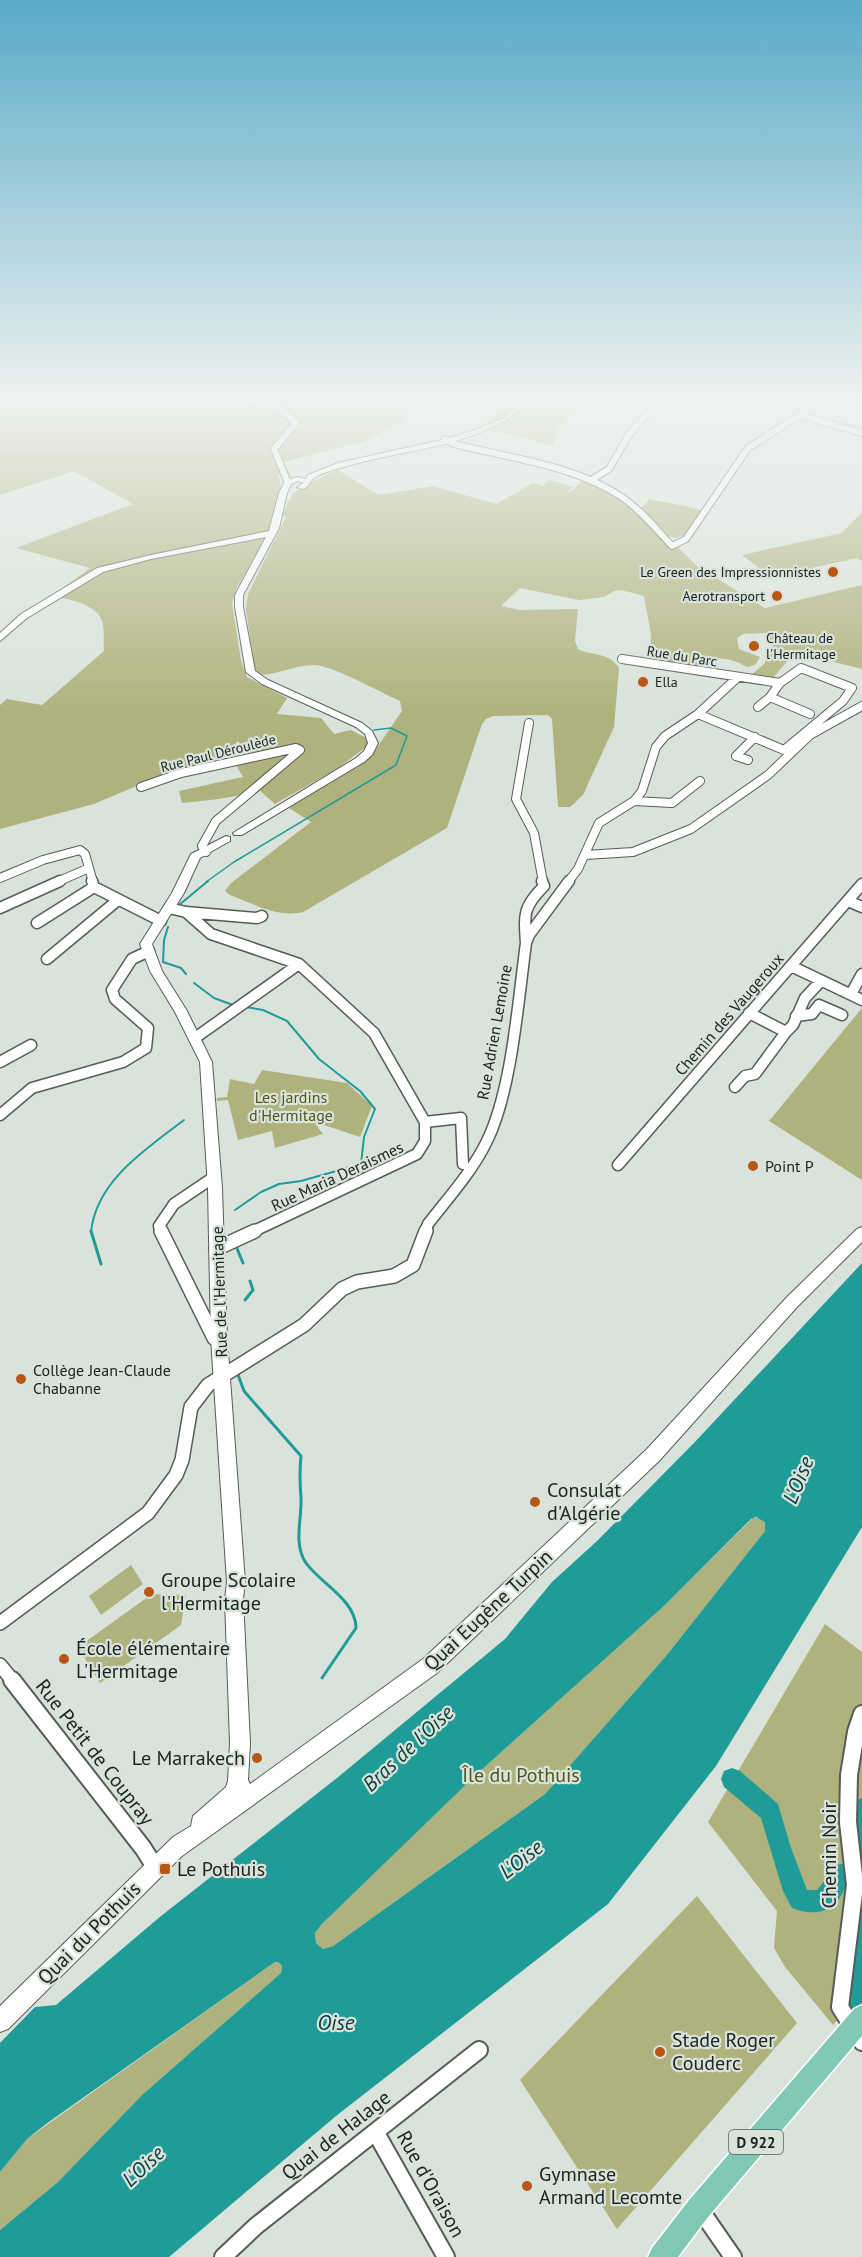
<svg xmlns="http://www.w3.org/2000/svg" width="862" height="2257" font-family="'PT Sans',sans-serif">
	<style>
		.green { fill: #afb27c }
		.water { fill: #209c98; fill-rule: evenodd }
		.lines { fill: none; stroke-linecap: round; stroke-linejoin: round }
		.stream-far2 { stroke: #209c98; stroke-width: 1.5 }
		.stream-far1 { stroke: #209c98; stroke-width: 2 }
		.stream { stroke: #209c98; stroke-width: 3 }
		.river { fill: #209c98; fill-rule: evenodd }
		.street-far4-casing { stroke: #555d56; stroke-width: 8 }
		.street-far3-casing { stroke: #555d56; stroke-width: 10 }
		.street-far2-casing { stroke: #555d56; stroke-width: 13 }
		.street-far1-casing { stroke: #555d56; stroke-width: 16 }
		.street-casing { stroke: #555d56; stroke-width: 20 }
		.secondary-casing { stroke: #555d56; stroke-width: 2 }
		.primary-casing { stroke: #fff; stroke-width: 3 }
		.street-far4 { stroke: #fff; stroke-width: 6 }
		.street-far3 { stroke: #fff; stroke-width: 8 }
		.street-far2 { stroke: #fff; stroke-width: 10 }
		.street-far1 { stroke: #fff; stroke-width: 13 }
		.street { stroke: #fff; stroke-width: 16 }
		.secondary { fill: #fff; fill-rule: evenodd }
		.primary { fill: #82c8b6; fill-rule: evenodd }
		.poi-dot { fill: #b95816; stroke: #d9e3db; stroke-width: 2 }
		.labels { text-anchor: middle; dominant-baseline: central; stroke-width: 4.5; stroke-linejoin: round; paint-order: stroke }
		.far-poi-label { font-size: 14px; fill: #202421; stroke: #d9e3db; text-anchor: end }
		.far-street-label { font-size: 14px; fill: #202421; stroke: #d9e3db }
		.shield { fill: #d9e3db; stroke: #585d59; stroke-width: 1.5 }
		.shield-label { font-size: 15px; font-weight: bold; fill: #202421 }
		.street-label { font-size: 16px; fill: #202421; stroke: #d9e3db }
		.park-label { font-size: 16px; fill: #54551b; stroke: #d9e3db }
		.poi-label { font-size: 16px; fill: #202421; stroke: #d9e3db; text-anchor: start }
		.near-poi-label { font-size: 20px; fill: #202421; stroke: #d9e3db; text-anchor: start }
		.near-street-label { font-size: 20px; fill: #202421; stroke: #d9e3db }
		.near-park-label { font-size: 20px; fill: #54551b; stroke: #d9e3db }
		.near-water-label { font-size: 21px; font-style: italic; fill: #073c3b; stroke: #d9e3db }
	</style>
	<rect width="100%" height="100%" fill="#d9e3db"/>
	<path class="green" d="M0,397H294L315,404C342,388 382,398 411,405L401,422L365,441L284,462L292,477L278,474L281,485L271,527L236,589L232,603L241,661L247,677L287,698L277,714L321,718L334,734L351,730L368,739L370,744L338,768L275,804L259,790C234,798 209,800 182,803L179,791L243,777L235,763L250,759L238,741L229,750L203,764L139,785L94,804L0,829V705L7,699L42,705L104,651C103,642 105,630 102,621C98,605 65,597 51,597L90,568L16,548L133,504L74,471L0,495Z
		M518,397H587L560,426L552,446L481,427Z
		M338,470L378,495L433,486L496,504L533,483L543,486L549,480L573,487L567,492L569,493L582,481L596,484L636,508L643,507L649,499L703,510L685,535L675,538L665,535L697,566L765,608L862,585V669L795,652L772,679L750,676L764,664L773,645L766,633L743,634L737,638L739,649L760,657L755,665L747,667C732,658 718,657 701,660L696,667L650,660L651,634L644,596L622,590L614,591L604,597L579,600L520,588L501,606L520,610L578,609L575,641L578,649C592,656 610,652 619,668L614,727L583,795L570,807H558L552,719L548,715L493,716L486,719L482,724L447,828L303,912C278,918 254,904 230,895L225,891L231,883L311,822L289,808L374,752L402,711L400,701C379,692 335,666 314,665C294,665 278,675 259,675L254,667L246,609L248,594L286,517L282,515L293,493C309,485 321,476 338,470Z
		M862,512V561L857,558L771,577L742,555L842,533Z
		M862,1008V1180L769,1121Z
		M262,1070L347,1083L372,1106L360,1137L318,1123L317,1126L323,1134L275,1148L272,1131L238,1140L228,1100L217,1101V1098L227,1097L230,1079L254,1084Z
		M753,1518H760L765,1522V1531L666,1656L545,1794L333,1946L323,1949L316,1943L315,1933L322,1924L478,1773L665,1605Z
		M131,1565L143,1584L101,1615L89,1596Z
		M152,1594L186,1595L181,1625L100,1683L78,1647Z
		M825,1624L862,1652V1992L833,2025L785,1967L774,1948L777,1911L708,1822Z
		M697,1896L797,2023L617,2229L520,2080Z
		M275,1962H278L282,1966L281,1973L142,2095L58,2182L0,2230V2172L27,2139Z"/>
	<path class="water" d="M862,1263V1527L716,1766L608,1904L336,2116L169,2257H0V2230L58,2182L142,2095L281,1973L282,1966L278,1962H275L46,2124L27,2139L0,2172V2043L35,2007L56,2005L161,1916L337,1778L505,1639L552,1582L597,1541L694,1443ZM756,1517L765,1522V1531L666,1656L545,1794L333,1946L323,1949L316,1943L315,1933L322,1924L478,1773L665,1605L751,1519Z"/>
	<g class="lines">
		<path class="stream-far2" d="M206,882L234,862L396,765L407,736L391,728L374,730"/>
		<path class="stream-far1" d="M179,905L208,881
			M168,927L164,940L163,962L181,968L186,974
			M194,983L214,998L233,1005
			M235,1210L261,1192L279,1184L301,1181L361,1164L364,1137L375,1109L360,1091L319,1059L287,1021L263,1010L246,1007
			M91,1232C96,1181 146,1149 184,1120"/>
		<path class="stream" d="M91,1231L101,1264
			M236,1246L243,1263
			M245,1300L253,1290L250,1281
			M237,1372L244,1391L301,1456C299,1474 300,1481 301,1498C302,1519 293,1544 306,1563C320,1583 356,1600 356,1628L322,1678"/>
		<path class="river" d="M732,1768L740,1771L778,1804L791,1848L807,1890H817C828,1879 831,1860 850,1864L851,1809L854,1801L862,1798V1885C858,1885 852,1882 848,1885C844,1887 843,1894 840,1897C829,1915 809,1915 792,1908L783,1891L761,1818L724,1787L721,1779L724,1771Z
			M862,1912V2015L857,2017L849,2013C836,1983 841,1946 854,1916Z"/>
		<g class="street-far4-casing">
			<path id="street-far4" d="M228,397C251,403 280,404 296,423L274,449L288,483
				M800,415L862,433
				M445,439L454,444C510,458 573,465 622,497C641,510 656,529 672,546L686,539L748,448L828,397
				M591,480L609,469L628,436L661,397"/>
		</g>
		<g class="street-far3-casing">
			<path id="street-far3" d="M622,659L780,683L801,668L852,688L843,701L784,750L698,714
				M770,697L810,714
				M758,707L770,697L780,683
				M529,723L516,799L534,833L543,882
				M748,760L736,756L755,737
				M141,787L181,773L296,748L300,750L216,821L202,846L206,852
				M634,801L672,803L700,781
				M585,855L633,852L691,829L768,775L810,735L862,706
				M0,878L43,860L80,850L85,854L93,882
				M57,882L89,868
				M568,882L578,869L599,823L634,801L642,791L656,747L665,736L698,714L738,677"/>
		</g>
		<g class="street-far2-casing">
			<path id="street-far2" d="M92,881L94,887L161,921
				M542,881L544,886
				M848,901L862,907
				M0,908L60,881
				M169,908L186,912L211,934L299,964L374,1033L425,1122V1141L417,1154L252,1232
				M186,912L257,918L262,916
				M37,923L94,887
				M526,943C524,914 523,907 544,886
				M47,959L118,900
				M791,966L862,1000
				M851,994L862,974
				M796,1016L812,1014L819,1005L842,1015
				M786,1032L793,1025L805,998L818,984
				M195,1038L299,964
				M0,1062L31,1045
				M735,1087L745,1076L755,1074L786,1032L749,1013
				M0,1115L32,1088L123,1062L146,1048L148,1028L115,999L112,990L132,959L149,951
				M425,1122L461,1118L463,1164
				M618,1165L862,884
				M162,1232L159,1226L174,1204L214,1177
				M425,1232L428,1224C448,1198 472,1172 487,1141C512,1090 518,1001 526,943L529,935L569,881"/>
		</g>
		<g class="street-far1-casing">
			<path id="street-far1" d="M161,1231L214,1338H219
				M216,1249L255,1231
				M0,1623L148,1513L176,1475L182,1460L191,1407L208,1385L304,1325L342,1289L357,1282L394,1276L413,1265L426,1231
				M0,1665L13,1681"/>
		</g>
		<g class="street-casing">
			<path id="street" d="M12,1680L143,1848L155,1867
				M862,1714L856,1732L849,1775L848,1822L855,1885L840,2007L862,2042
				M376,2133L446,2257
				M699,2208L733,2257
				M223,2257L256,2226L479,2050"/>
		</g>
		<g class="secondary-casing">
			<path id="secondary" d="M527,397H534C484,449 409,447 344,467C336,469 321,473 314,478C308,483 307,493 297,487L304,483L298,481L291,484L287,493L279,528L243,595V607L255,671L268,680L362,723L372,731L378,743L372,755L364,762L242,835H234L233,833L356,758L364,751L368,743L365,734L356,727L262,684L246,672L235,607V595L266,537L151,559L103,572L27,618L0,641V633L21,614L97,568L151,555L269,531L279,493L285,481L297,477L306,479L308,475L338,463L446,439L480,428L504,418Z
				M226,836L230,837V841L200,858L184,893L152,944L162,971L187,1011L212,1062L222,1188L227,1338L245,1582L243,1599L250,1743L248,1780L250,1784L423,1659L647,1449L787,1297L857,1229L862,1227V1242L797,1307L659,1461L437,1673L182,1856L8,2029L0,2032V2006L173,1837L191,1826L193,1816L226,1787L228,1781L230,1743L225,1599L227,1582L211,1338L208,1188L200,1062L175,1012L150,971L140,944L172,893L191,854Z"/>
		</g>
		<g class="primary-casing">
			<path id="primary" d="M862,2005V2036L708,2217L678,2257H648L652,2248L690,2199L854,2009Z"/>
		</g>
		<use href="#street-far4" class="street-far4"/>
		<use href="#street-far3" class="street-far3"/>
		<use href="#street-far2" class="street-far2"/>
		<use href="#street-far1" class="street-far1"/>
		<use href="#street" class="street"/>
		<use href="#secondary" class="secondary"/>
		<use href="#primary" class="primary"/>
	</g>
	<linearGradient id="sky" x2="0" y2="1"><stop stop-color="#58aac8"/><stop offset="0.56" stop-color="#eef2ef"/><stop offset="1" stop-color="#eef2ef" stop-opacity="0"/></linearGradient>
	<rect width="862" height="713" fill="url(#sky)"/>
	<g class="poi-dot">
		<circle cx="833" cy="572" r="6"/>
		<circle cx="777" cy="596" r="6"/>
		<circle cx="754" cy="646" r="6"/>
		<circle cx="643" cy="682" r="6"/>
		<circle cx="753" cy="1166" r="6"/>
		<circle cx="21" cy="1379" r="6"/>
		<circle cx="535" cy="1502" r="6"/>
		<circle cx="149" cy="1592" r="6"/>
		<circle cx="64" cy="1659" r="6"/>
		<circle cx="257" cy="1758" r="6"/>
		<rect x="159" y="1863" width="12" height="12" rx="3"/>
		<circle cx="660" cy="2052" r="6"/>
		<circle cx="527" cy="2186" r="6"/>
	</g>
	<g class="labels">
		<g class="far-poi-label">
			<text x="821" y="572">Le Green des Impressionnistes</text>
			<text x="765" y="596">Aerotransport</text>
			<text x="766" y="638" text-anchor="start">Château de<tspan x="766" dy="16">l'Hermitage</tspan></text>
			<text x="655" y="682" text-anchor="start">Ella</text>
		</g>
		<g class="far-street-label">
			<text transform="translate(682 656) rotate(9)">Rue du Parc</text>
			<text transform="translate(218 753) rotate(-14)">Rue Paul Déroulède</text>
		</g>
		<rect class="shield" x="729" y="2130" width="54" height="24" rx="4.5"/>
		<g class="shield-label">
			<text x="756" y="2142">D 922</text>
		</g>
		<g class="street-label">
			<text transform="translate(729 1014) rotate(-49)">Chemin des Vaugeroux</text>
			<text transform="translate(494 1032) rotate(-80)">Rue Adrien Lemoine</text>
			<text transform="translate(337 1176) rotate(-25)">Rue Maria Deraismes</text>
			<text transform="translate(219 1292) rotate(-92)">Rue de l'Hermitage</text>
		</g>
		<g class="park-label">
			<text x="291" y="1097">Les jardins<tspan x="291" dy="18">d'Hermitage</tspan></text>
		</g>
		<g class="poi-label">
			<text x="765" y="1166">Point P</text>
			<text x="33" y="1370">Collège Jean-Claude<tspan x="33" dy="18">Chabanne</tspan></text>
		</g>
		<g class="near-poi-label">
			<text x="547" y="1490">Consulat<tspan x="547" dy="23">d'Algérie</tspan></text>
			<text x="161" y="1580">Groupe Scolaire<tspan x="161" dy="23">l'Hermitage</tspan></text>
			<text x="76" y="1648">École élémentaire<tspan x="76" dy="23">L'Hermitage</tspan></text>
			<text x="245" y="1758" text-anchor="end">Le Marrakech</text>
			<text x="177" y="1869">Le Pothuis</text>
			<text x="672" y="2040">Stade Roger<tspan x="672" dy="23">Couderc</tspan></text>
			<text x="539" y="2174">Gymnase<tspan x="539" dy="23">Armand Lecomte</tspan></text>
		</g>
		<g class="near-street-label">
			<text transform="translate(488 1610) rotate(-43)">Quai Eugène Turpin</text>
			<text transform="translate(95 1752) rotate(52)">Rue Petit de Coupray</text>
			<text transform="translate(829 1855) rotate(-90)">Chemin Noir</text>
			<text transform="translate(89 1933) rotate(-45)">Quai du Pothuis</text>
			<text transform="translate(336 2135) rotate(-38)">Quai de Halage</text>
			<text transform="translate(431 2184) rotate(61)">Rue d'Oraison</text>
		</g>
		<g class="near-park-label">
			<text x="521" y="1775">Île du Pothuis</text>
		</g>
		<g class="near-water-label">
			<text transform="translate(798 1480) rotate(-68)">L'Oise</text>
			<text transform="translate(408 1748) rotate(-43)">Bras de l'Oise</text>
			<text transform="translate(521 1859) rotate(-38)">L'Oise</text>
			<text x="336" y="2022">Oise</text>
			<text transform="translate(143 2166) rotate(-43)">L'Oise</text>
		</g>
	</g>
</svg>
